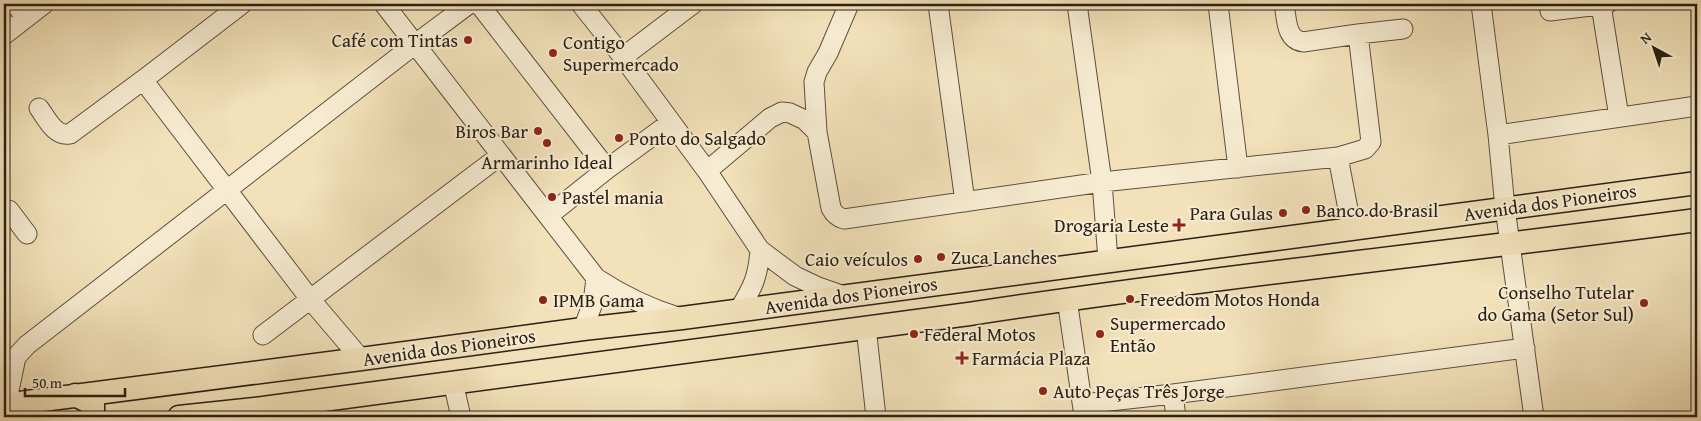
<svg xmlns="http://www.w3.org/2000/svg" width="1701" height="421" font-family="'Gentium Book Plus',serif">
	<style>
		.lines { fill: none; stroke-linecap: round; stroke-linejoin: round }
		.minor-casing { stroke: #5d503f; stroke-width: 21 }
		.major-casing { stroke: #2b2016; stroke-width: 25 }
		.minor { stroke: #f7ecd2; stroke-width: 19 }
		.major { stroke: #f2e1b9; stroke-width: 22 }
		.poi-dot { fill: #8f2418; stroke: #f7ecd2; stroke-width: 2 }
		.labels { text-anchor: middle; dominant-baseline: central; stroke-width: 4; stroke-linejoin: round; paint-order: stroke }
		.poi-label { font-size: 19px; fill: #2b2016; stroke: #f7ecd2; text-anchor: start }
		.street-label { font-size: 19px; fill: #2b2016; stroke: #f7ecd2 }
	</style>
	<rect width="100%" height="100%" fill="#f2e1b9"/>
	<filter id="stains"><feTurbulence type="fractalNoise" baseFrequency=".004" numOctaves="4"/><feColorMatrix values="0 0 0 0 .2 0 0 0 0 .09 0 0 0 0 .02 0 0 0 .5 -.17"/></filter>
	<radialGradient id="worn" r=".72"><stop offset=".6" stop-color="#630" stop-opacity="0"/><stop offset="1" stop-color="#630" stop-opacity=".3"/></radialGradient>
	<g class="lines">
		<g class="minor-casing">
			<path id="minor" d="M15,4L26,18
				M384,4L596,278C622,295 648,308 678,317
				M479,4L607,169
				M581,4L623,57L707,171L760,250L795,276L818,287L844,296
				M938,4L965,202
				M1077,4L1102,182L1108,260
				M1218,4L1238,168
				M1284,4C1287,18 1285,39 1303,42L1358,34
				M1481,4L1498,135L1505,208L1534,417
				M1601,5L1619,117
				M1550,11L1607,4
				M4,35L44,4
				M623,57L693,4
				M143,80L242,4
				M39,108C47,119 55,137 70,134L143,80L310,299L361,359
				M817,132L814,82L817,72L828,53L849,4
				M1498,135L1697,106
				M1338,157L1352,230
				M707,171L770,118L782,112L790,113L805,120L817,132L831,208C834,214 837,217 844,219L1102,182L1338,157L1365,149L1371,142L1358,34L1403,29
				M4,209L9,210L27,234
				M548,216L607,169L670,123
				M1067,299L1084,416
				M739,310C753,287 758,277 760,250
				M866,327L876,417
				M583,329L593,303L596,278
				M263,335L501,155
				M453,382L461,417
				M1173,394L1176,417
				M1083,404L1173,394L1525,348
				M6,405L16,357L27,345L414,45L469,4"/>
		</g>
		<g class="major-casing">
			<path id="major" d="M75,395L93,404V417
				M4,405L361,359L583,329L682,318L1697,183
				M179,417L263,408L969,314C1211,277 1455,252 1697,220"/>
		</g>
		<use href="#minor" class="minor"/>
		<use href="#major" class="major"/>
	</g>
	<g class="poi-dot">
		<circle cx="468" cy="40" r="5"/>
		<circle cx="553" cy="53" r="5"/>
		<circle cx="538" cy="131" r="5"/>
		<circle cx="619" cy="138" r="5"/>
		<circle cx="547" cy="143" r="5"/>
		<circle cx="552" cy="197" r="5"/>
		<circle cx="1306" cy="210" r="5"/>
		<circle cx="1283" cy="213" r="5"/>
		<path d="M1176.5 217.5h5v5h5v5h-5v5h-5v-5h-5v-5h5z"/>
		<circle cx="941" cy="257" r="5"/>
		<circle cx="918" cy="259" r="5"/>
		<circle cx="1130" cy="299" r="5"/>
		<circle cx="543" cy="300" r="5"/>
		<circle cx="1644" cy="303" r="5"/>
		<circle cx="914" cy="334" r="5"/>
		<circle cx="1100" cy="334" r="5"/>
		<path d="M959.5 350.5h5v5h5v5h-5v5h-5v-5h-5v-5h5z"/>
		<circle cx="1043" cy="391" r="5"/>
	</g>
	<g class="labels">
		<g class="poi-label">
			<text x="458" y="40" text-anchor="end">Café com Tintas</text>
			<text x="563" y="42">Contigo<tspan x="563" dy="22">Supermercado</tspan></text>
			<text x="528" y="131" text-anchor="end">Biros Bar</text>
			<text x="629" y="138">Ponto do Salgado</text>
			<text x="547" y="162" text-anchor="middle">Armarinho Ideal</text>
			<text x="562" y="197">Pastel mania</text>
			<text x="1316" y="210">Banco do Brasil</text>
			<text x="1273" y="213" text-anchor="end">Para Gulas</text>
			<text x="1169" y="225" text-anchor="end">Drogaria Leste</text>
			<text x="951" y="257">Zuca Lanches</text>
			<text x="908" y="259" text-anchor="end">Caio veículos</text>
			<text x="1634" y="292" text-anchor="end">Conselho Tutelar<tspan x="1634" dy="22">do Gama (Setor Sul)</tspan></text>
			<text x="1140" y="299">Freedom Motos Honda</text>
			<text x="553" y="300">IPMB Gama</text>
			<text x="1110" y="323">Supermercado<tspan x="1110" dy="22">Então</tspan></text>
			<text x="924" y="334">Federal Motos</text>
			<text x="972" y="358">Farmácia Plaza</text>
			<text x="1053" y="391">Auto Peças Três Jorge</text>
		</g>
		<g class="street-label">
			<text transform="translate(1550 202) rotate(-8)">Avenida dos Pioneiros</text>
			<text transform="translate(851 295) rotate(-8)">Avenida dos Pioneiros</text>
			<text transform="translate(449 347) rotate(-8)">Avenida dos Pioneiros</text>
		</g>
	</g>
	<rect width="1701" height="421" fill="none" stroke="#f2e1b9" stroke-width="20"/>
	<rect x="5" y="5" width="1691" height="411" fill="none" stroke="#2b2016" stroke-width="2.5"/>
	<rect x="10" y="10" width="1681" height="401" fill="none" stroke="#2b2016"/>
	<g transform="translate(1654 48) rotate(320)" stroke="#f7ecd2" stroke-width="4" paint-order="stroke">
	<path d="M0-4L9 19L0 12L-9 19Z" fill="#2b2016"/>
	<text y="-8" font-size="14" font-weight="bold" text-anchor="middle" fill="#2b2016">N</text>
	</g>
	<path d="M25 388v8h100v-8" fill="none" stroke="#2b2016" stroke-width="2.5"/>
	<text x="32" y="388" font-size="15" fill="#2b2016" stroke="#f7ecd2" stroke-width="4" paint-order="stroke">50 m</text>
	<rect width="100%" height="100%" filter="url(#stains)"/>
	<rect width="100%" height="100%" fill="url(#worn)"/>
</svg>
